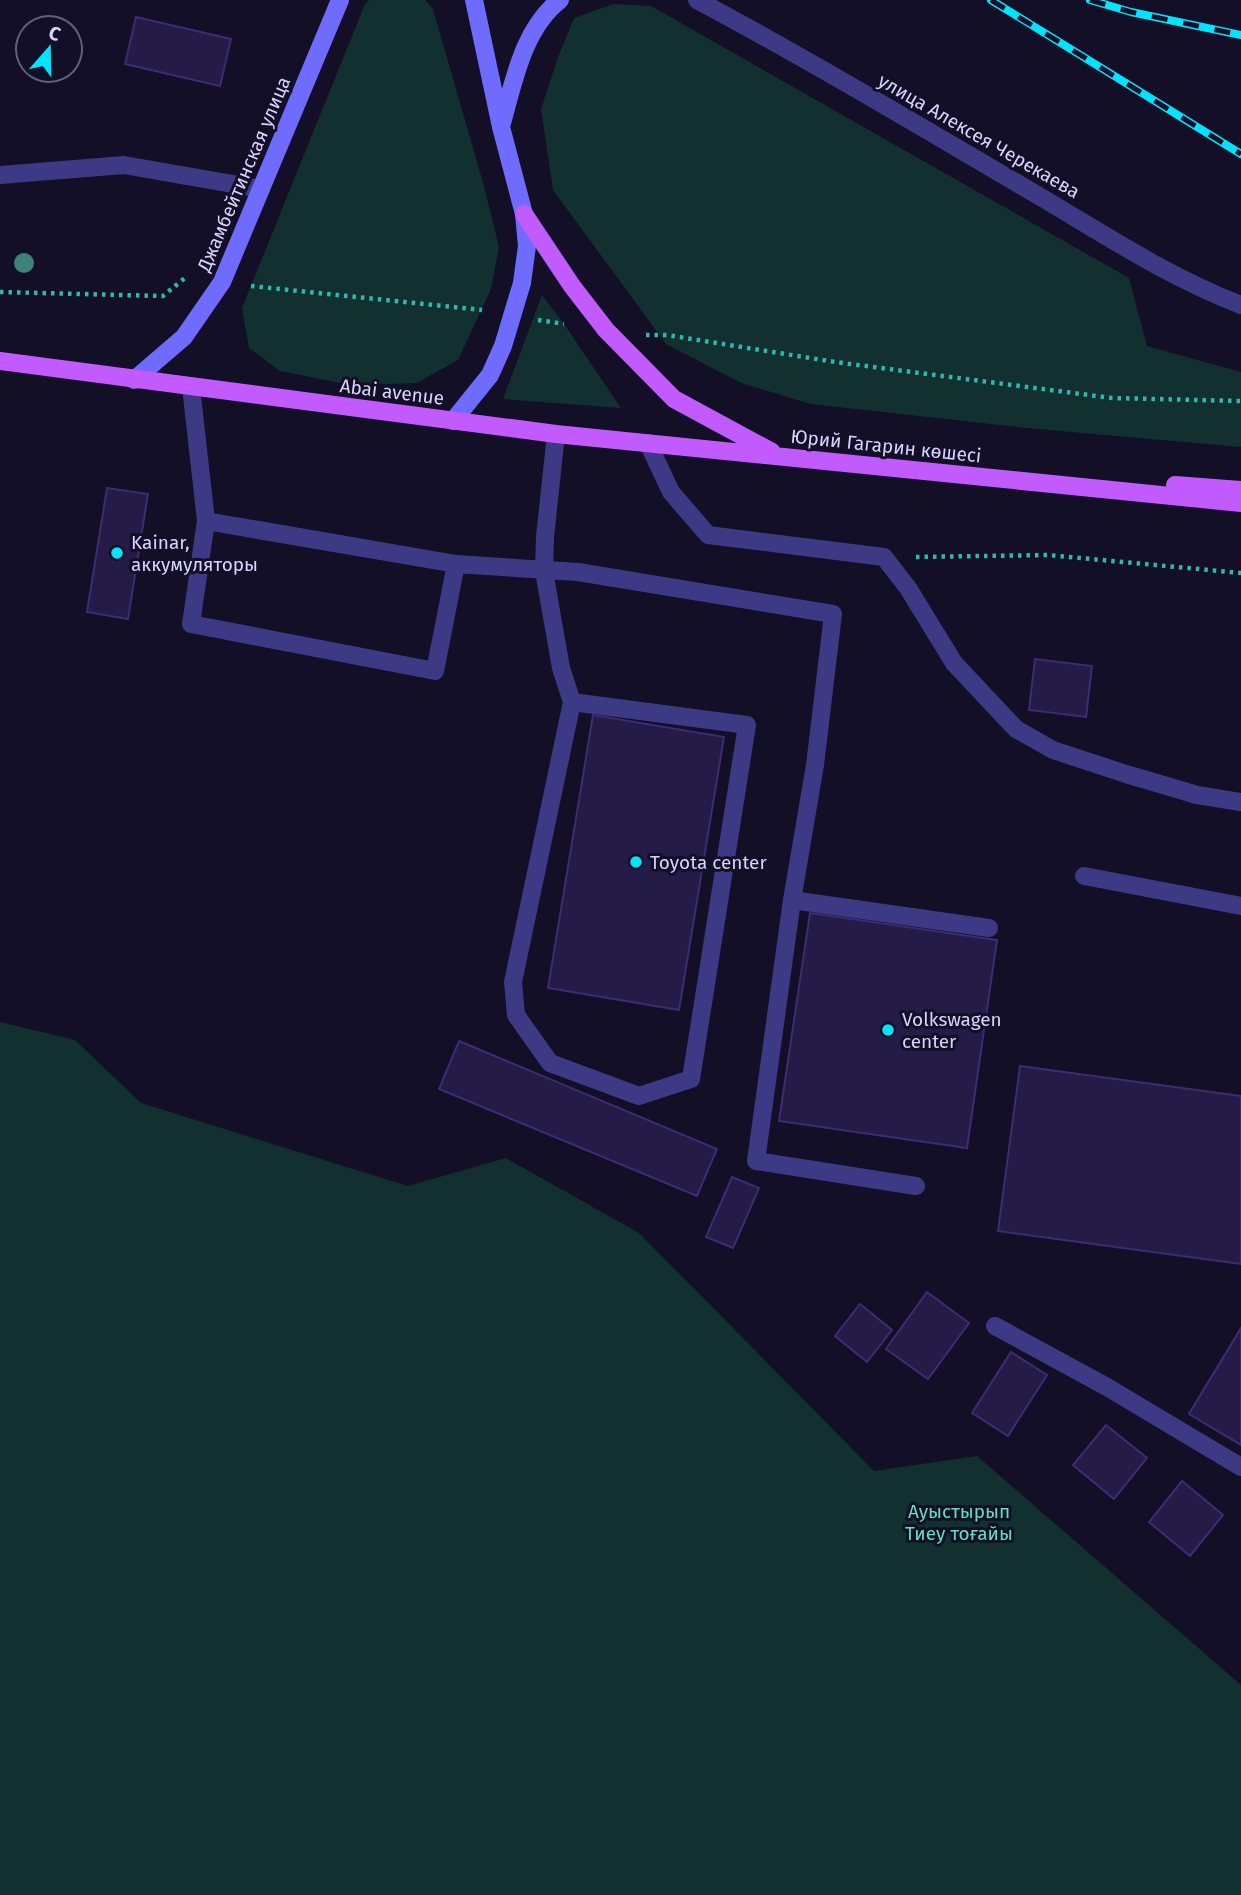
<svg xmlns="http://www.w3.org/2000/svg" width="1241" height="1895" font-family="'Fira Sans',sans-serif">
	<style>
		.green { fill: #12302f }
		.building { fill: #241b47; stroke: #3b2d73; stroke-width: 2 }
		.lines { fill: none; stroke-linecap: round; stroke-linejoin: round }
		.path { stroke: #2fb8b0; stroke-width: 4.5; stroke-dasharray: 3.5 5; stroke-linecap: butt }
		.lane { stroke: #3d3a85; stroke-width: 18 }
		.street { stroke: #3d3a85; stroke-width: 18 }
		.secondary { stroke: #6f6bff; stroke-width: 18 }
		.primary { stroke: #c25bff; stroke-width: 18 }
		.rail-casing { stroke: #00e5ff; stroke-width: 8 }
		.rail { stroke: #130f26; stroke-width: 5; stroke-dasharray: 16; stroke-linecap: butt }
		.tree { fill: #3d827b }
		.poi-dot { fill: #00e5ff; stroke: #130f26; stroke-width: 2.5 }
		.labels { text-anchor: middle; dominant-baseline: central; stroke-width: 6; stroke-linejoin: round; paint-order: stroke }
		.street-label { font-size: 19px; fill: #d9d4ff; stroke: #130f26 }
		.poi-label { font-size: 19px; fill: #d9d4ff; stroke: #130f26; text-anchor: start }
		.park-label { font-size: 19px; fill: #5fe0c0; stroke: #130f26 }
	</style>
	<rect width="100%" height="100%" fill="#130f26"/>
	<path class="green" d="M369,0H425L433,9L484,186L499,247L491,289L458,360L417,383L350,385L280,371L249,348L242,308L365,4Z
		M613,4L651,6L1129,278L1147,346L1241,372V447L1026,428L811,404L741,383L666,344L553,190L541,109L558,57L574,18Z
		M542,295L564,324L621,408L503,399Z
		M0,1022L75,1040L141,1103L408,1186L506,1158L639,1233L874,1471L977,1456L1241,1685V1895H0Z"/>
	<path class="building" d="M136,17L231,39L220,86L125,64Z
		M107,488L148,494L128,619L87,612Z
		M1035,659L1092,666L1086,717L1029,710Z
		M593,715L724,737L679,1010L548,988Z
		M810,913L997,940L967,1148L779,1121Z
		M459,1041L717,1149L697,1196L439,1089Z
		M1020,1066L1241,1096V1264L998,1231Z
		M732,1177L759,1188L733,1248L706,1237Z
		M927,1292L969,1323L928,1379L886,1349Z
		M860,1304L892,1330L867,1362L835,1336Z
		M1241,1328V1445L1189,1414Z
		M1011,1352L1047,1375L1008,1436L972,1413Z
		M1106,1425L1147,1458L1114,1499L1073,1465Z
		M1182,1481L1223,1515L1190,1556L1149,1522Z"/>
	<g class="lines">
		<path class="path" d="M251,286L482,310
			M0,292L163,296L186,277
			M538,320L564,324
			M646,335H667L835,362L1112,398L1241,401
			M916,557L1048,555L1241,573"/>
		<path class="lane" d="M0,175L124,165L261,189
			M191,387L206,521L191,624L435,671L456,564
			M556,434L545,537L544,571L561,668L572,702L747,725L691,1079L639,1096L550,1063L516,1015L513,982L572,702
			M648,443L671,492L708,535L884,557L908,588L954,663L1016,729L1053,750L1126,774L1197,795L1241,802
			M206,521L456,564L578,572L833,614L815,765L792,900L989,928
			M1084,876L1241,906
			M792,900L756,1161L916,1186"/>
		<path class="street" d="M697,0C813,62 926,130 1039,196C1105,235 1170,278 1241,305
			M995,1326L1107,1387L1241,1467"/>
		<path class="secondary" d="M502,123C514,81 523,29 560,0
			M134,380L184,337L222,282L340,0
			M453,421L490,375L503,346L522,283L527,246L524,214L501,127L474,0"/>
		<path class="primary" d="M524,214L572,286L606,330L674,399L772,452
			M0,361L556,434L1241,503
			M1175,485L1241,490"/>
		<g class="rail-casing">
			<path id="rail" d="M991,0L1241,154
				M1090,0L1131,12L1241,35"/>
		</g>
		<use href="#rail" class="rail"/>
	</g>
	<circle class="tree" cx="24" cy="263" r="10"/>
	<g class="poi-dot">
		<circle cx="117" cy="553" r="7"/>
		<circle cx="636" cy="862" r="7"/>
		<circle cx="888" cy="1030" r="7"/>
	</g>
	<g class="labels">
		<g class="street-label">
			<text transform="translate(979 136) rotate(30)">улица Алексея Черекаева</text>
			<text transform="translate(244 174) rotate(-67)">Джамбейтинская улица</text>
			<text transform="translate(392 392) rotate(7)">Abai avenue</text>
			<text transform="translate(886 446) rotate(6)">Юрий Гагарин көшесі</text>
		</g>
		<g class="poi-label">
			<text x="131" y="542">Kainar,<tspan x="131" dy="22">аккумуляторы</tspan></text>
			<text x="650" y="862">Toyota center</text>
			<text x="902" y="1019">Volkswagen<tspan x="902" dy="22">center</tspan></text>
		</g>
		<g class="park-label">
			<text x="959" y="1511">Ауыстырып<tspan x="959" dy="22">Тиеу тоғайы</tspan></text>
		</g>
	</g>
	<g transform="translate(49 49) rotate(20)"><circle r="33" fill="#130f26" stroke="#625e7d" stroke-width="2"/>
	<path d="M0-5L12 26L0 18L-12 26Z" fill="#00e5ff"/>
	<text y="-10" font-size="19" font-weight="bold" text-anchor="middle" fill="#d9d4ff">С</text>
	</g>
</svg>
